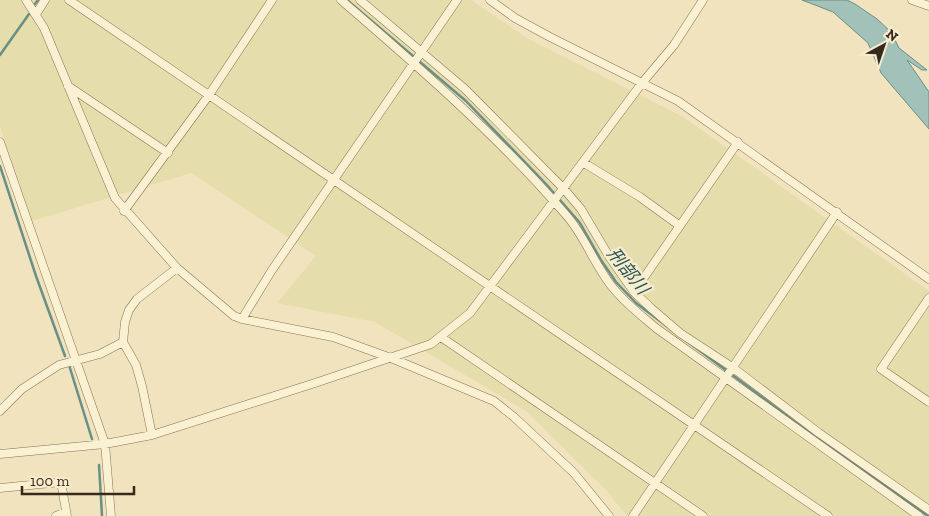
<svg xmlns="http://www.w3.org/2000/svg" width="929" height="516" font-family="'Zilla Slab','Noto Sans JP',serif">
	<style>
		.farmland { fill: #e5deac }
		.water { fill: #a2c1b9; stroke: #698f87 }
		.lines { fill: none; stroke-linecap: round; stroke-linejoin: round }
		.stream { stroke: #698f87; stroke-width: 2.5 }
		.minor-casing { stroke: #897356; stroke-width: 9 }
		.minor { stroke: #faf0d2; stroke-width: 8 }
		.labels { text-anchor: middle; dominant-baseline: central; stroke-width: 4.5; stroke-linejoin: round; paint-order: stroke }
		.water-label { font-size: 18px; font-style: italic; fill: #2a5857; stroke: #f7ecce }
	</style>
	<rect width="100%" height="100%" fill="#f0e3be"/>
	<path class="farmland" d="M0,0H471L527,38L683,117L929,291V516H627L605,489L526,411L375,322L277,303L316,256L191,173L32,221L0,126Z"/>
	<path class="water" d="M802,0H847L855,4L877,19L891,32L899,48L927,70H922L907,60L929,92V129L881,73L868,43L833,12Z"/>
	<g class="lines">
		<path class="stream" d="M347,0L466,101L546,184L580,223L601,260L616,282L636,303L802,427L928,516
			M35,4L38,0
			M0,55L29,14
			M0,166L36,276L65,356
			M69,365L92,439
			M99,465L102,516"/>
		<g class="minor-casing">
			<path id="minor" d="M26,0L44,28L115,198L177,268L137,299L129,310L125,322L123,342L136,365L142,386L152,435
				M69,0L828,516
				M341,0C420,68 499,137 567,216C586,238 595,267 614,289C626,304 642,316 656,328L919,516
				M360,0L465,89L564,189L581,209L610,258L634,292L652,309L680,333L732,367L819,433L929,510
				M490,0L515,18L550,37L678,101L929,279
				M912,0L929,6
				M36,14L45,0
				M68,86L168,153
				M0,142L105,444L111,516
				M584,163L640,197L680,226
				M124,211L209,95L272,0
				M177,268L234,316L242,319L333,337L391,358L494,401L514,417L574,473L609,516
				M634,292L738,142
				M929,298L881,369L929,402
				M242,319L272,270L457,0
				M441,337L703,516
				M0,411L22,389L59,365L100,354L123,342
				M0,454L105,444L152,435L315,383L431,344L470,313L642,83L674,45L703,0
				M0,488L61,482L67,516
				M56,516L66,512
				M633,516L837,212"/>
		</g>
		<use href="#minor" class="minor"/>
	</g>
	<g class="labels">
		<g class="water-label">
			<text transform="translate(628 271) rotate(51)">刑部川</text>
		</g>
	</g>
	<g transform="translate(884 45) rotate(40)" stroke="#f7ecce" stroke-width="4" paint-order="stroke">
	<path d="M0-4L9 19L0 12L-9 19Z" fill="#372a1c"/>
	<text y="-8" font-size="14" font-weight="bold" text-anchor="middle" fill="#372a1c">N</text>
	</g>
	<path d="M22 486v8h112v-8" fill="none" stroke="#372a1c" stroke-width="2.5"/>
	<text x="30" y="486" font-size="15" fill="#372a1c" stroke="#f7ecce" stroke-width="4" paint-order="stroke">100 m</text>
</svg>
